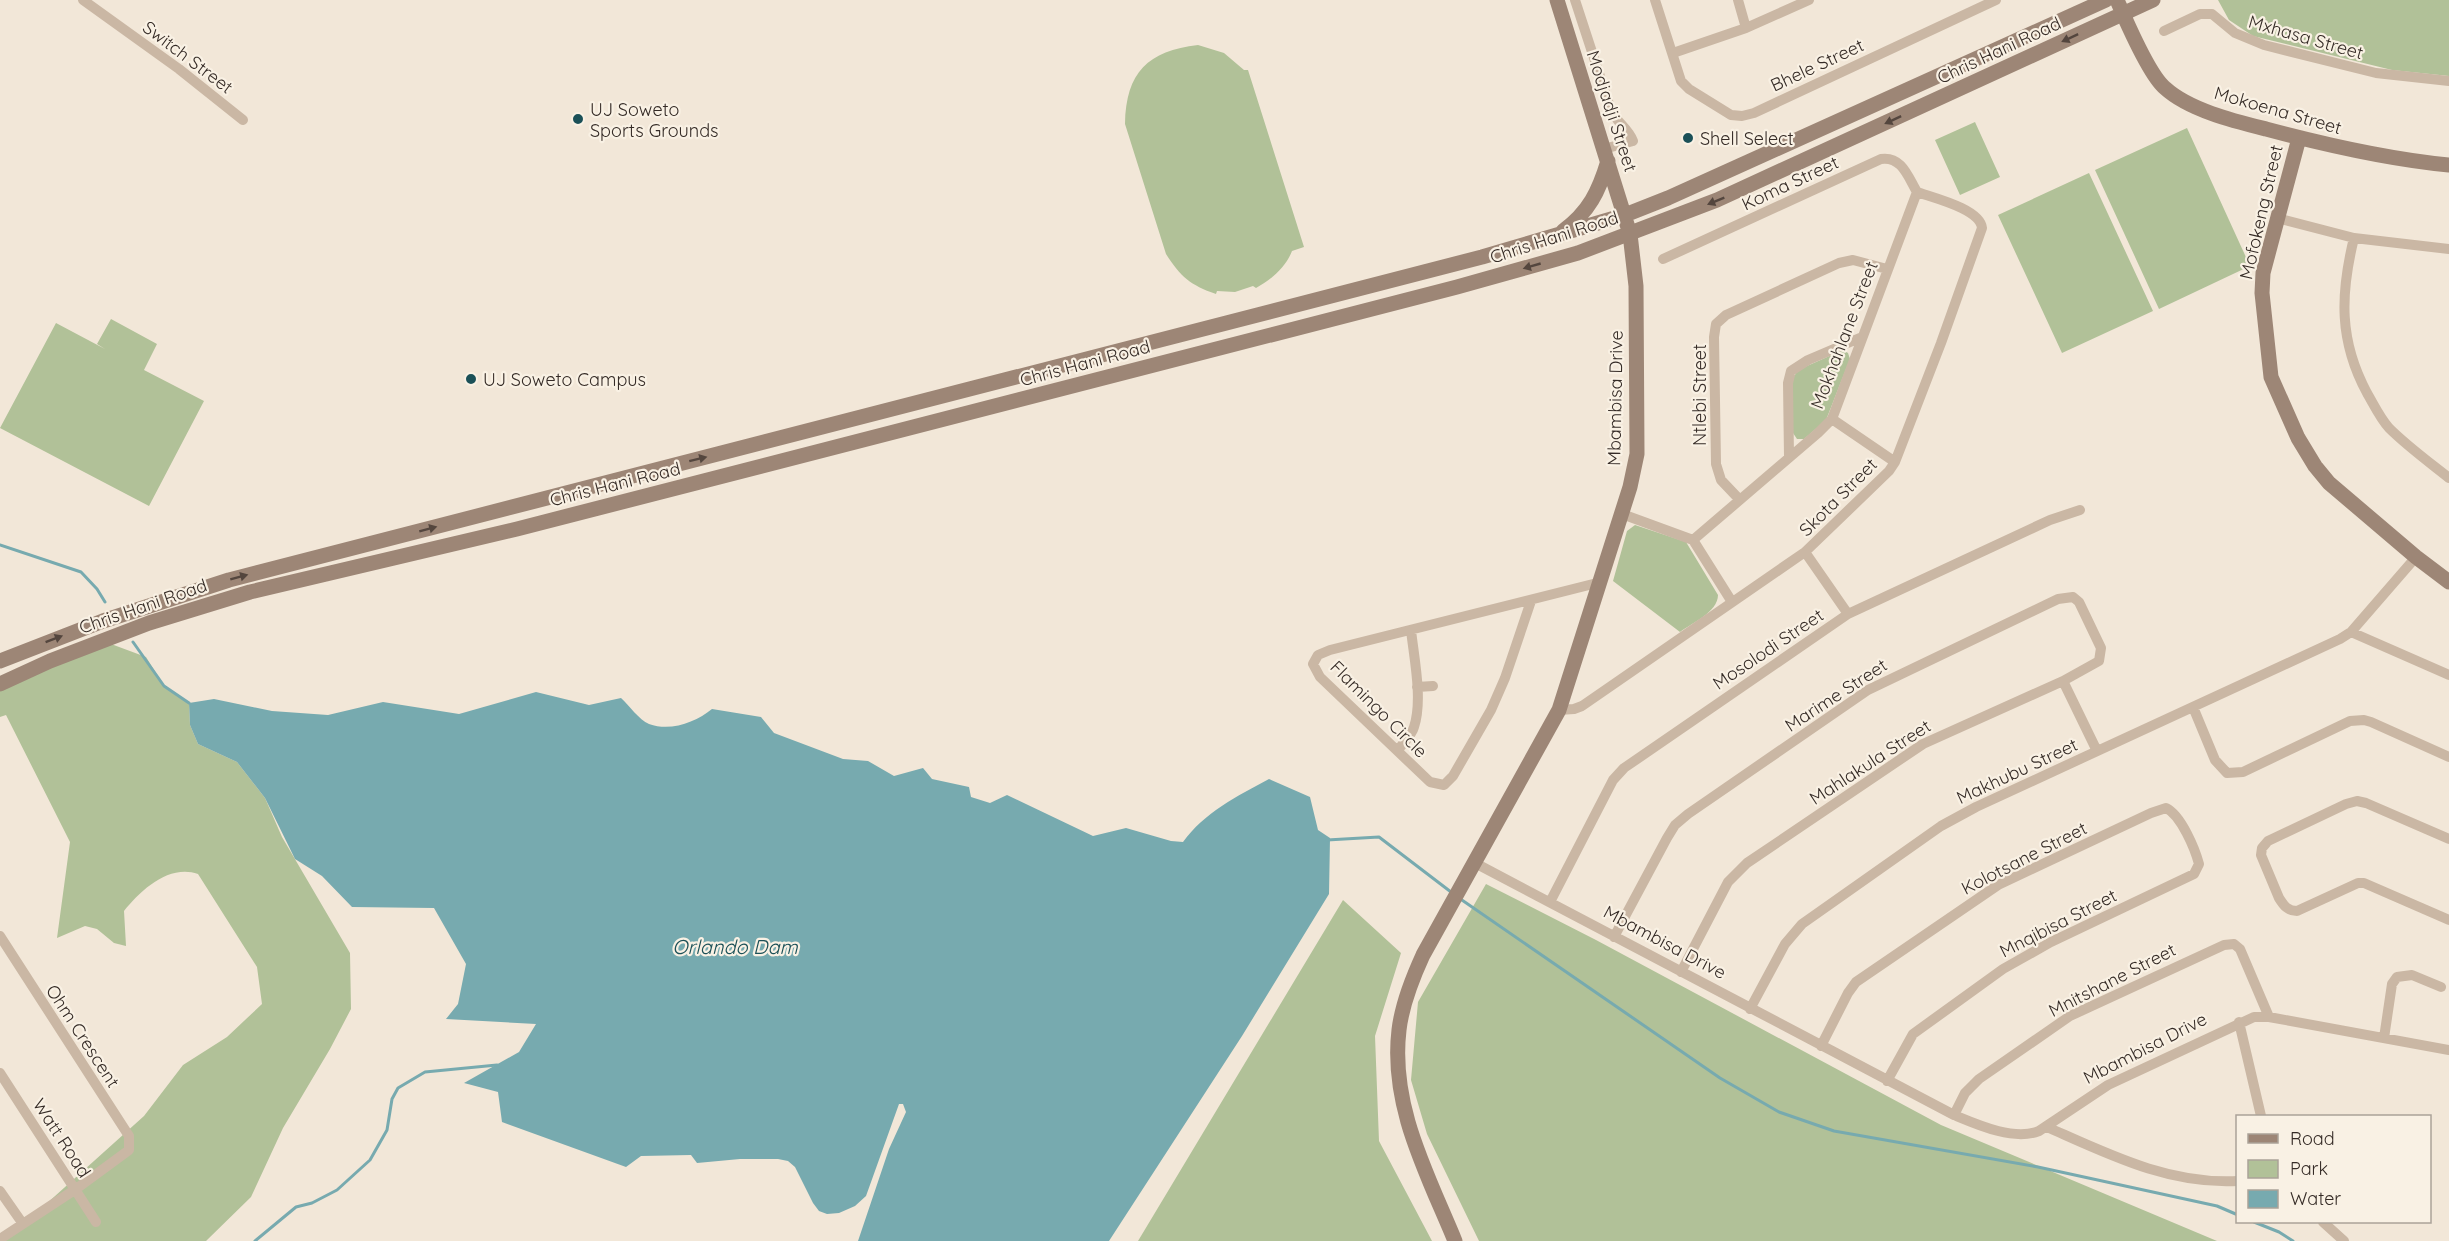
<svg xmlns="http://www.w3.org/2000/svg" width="2449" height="1241" font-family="Quicksand,sans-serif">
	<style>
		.green { fill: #b1c198 }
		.water { fill: #77aaaf }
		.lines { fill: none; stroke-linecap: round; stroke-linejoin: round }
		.stream { stroke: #77aaaf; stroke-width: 3 }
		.street { stroke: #cab7a4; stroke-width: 10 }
		.secondary { stroke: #9d8676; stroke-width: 15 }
		.oneway { fill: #54463e }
		.poi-dot { fill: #1b5057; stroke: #f9f1e4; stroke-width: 2 }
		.labels { text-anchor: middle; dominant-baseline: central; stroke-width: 4.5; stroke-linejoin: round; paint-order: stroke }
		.street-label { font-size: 18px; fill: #352b26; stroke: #f9f1e4 }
		.poi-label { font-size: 18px; fill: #352b26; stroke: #f9f1e4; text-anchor: start }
		.water-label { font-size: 20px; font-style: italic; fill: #1b5057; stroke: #f9f1e4 }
	</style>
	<rect width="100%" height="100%" fill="#f2e7d8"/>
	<path class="green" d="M2218,0H2449V76L2392,70L2253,36L2229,20Z
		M1198,45L1224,53L1244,70H1248L1304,247L1292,251C1286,267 1271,280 1256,288L1253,286L1235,292L1217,291L1216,294C1190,285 1181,277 1166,254L1125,124C1126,72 1148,51 1198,45Z
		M1975,122L2000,177L1960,195L1935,140Z
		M2187,128L2250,266L2159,309L2095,170Z
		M2089,173L2153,311L2062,353L1998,215Z
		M111,319L157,344L144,370L204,401L149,506L0,428L56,323L105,349L97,344Z
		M1843,350L1848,353L1850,359L1826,420L1804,439H1797L1793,433V378L1798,370Z
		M1635,525L1686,542L1718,595C1718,612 1692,623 1680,632L1613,581L1627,531Z
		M103,641L146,657L164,686L189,703L190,725L198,744L237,762L265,798L282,837L350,953L351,1009L330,1049L283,1128L251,1197L206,1241H5L144,1116L183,1065L227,1037L262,1004L257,967L198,874C169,864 141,890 124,911L126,946L114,943L97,929L85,926L57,938L70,842L6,715L0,717V687Z
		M1486,884L1596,940L1941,1125L2217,1241H1479L1427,1134L1411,1080L1418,1002Z
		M1343,900L1401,953L1375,1036L1379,1141L1432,1241H1138Z"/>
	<path class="water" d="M536,692L589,705L621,698C629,705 639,720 649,724C671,732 696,722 712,709L761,717L774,733L843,759L868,761L894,776L923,768L932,779L969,787L971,797L990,803L1007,795L1093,836L1126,828L1171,841L1183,842C1204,813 1237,796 1269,779L1310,797L1318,830L1330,838L1329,894L1242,1036L1109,1241H858L889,1149L906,1112L903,1104H899L866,1196L855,1206L839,1213L827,1214L819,1211L813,1203L795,1167L788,1161L778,1159H740L697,1163L691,1155L641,1156L626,1167L502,1122L498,1092L464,1083L519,1052L536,1024L446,1019L458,1004L466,964L434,908L352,907L322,876L295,859L265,798L237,762L198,744L190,725L189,703L214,699L272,711L328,715L383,702L459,714Z"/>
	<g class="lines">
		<path class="stream" d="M0,545L81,572L97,589L105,602
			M133,642L164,686L189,703
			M1327,840L1379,837L1451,892
			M1459,898L1720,1078L1779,1112L1834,1131L2038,1167L2217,1206L2238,1215
			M2254,1222L2279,1232L2293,1241
			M255,1241L296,1207L312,1203L337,1190L370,1160L387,1130L392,1099L398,1088L425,1072L497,1065"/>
		<path class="street" d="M83,0L179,69L243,120
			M1575,0L1611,110C1617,123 1628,128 1633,141L1604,149
			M1655,0L1681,81L1689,89L1731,115L1742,116L1754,113L1996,0
			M1738,0L1746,28
			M2164,31L2200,14H2212L2235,33L2264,45L2376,73L2449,81
			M1673,53L1746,28L1809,0
			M2277,218L2354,238L2449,249
			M2354,238C2340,295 2339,341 2367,393C2374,405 2380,418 2389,428C2407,446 2429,462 2449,478
			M1663,259L1881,159C1902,156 1908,177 1917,192
			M1832,419L1895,462
			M1789,457L1788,383L1791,371L1808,360L1862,337
			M1739,499L1721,480L1716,464L1714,337L1716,324L1726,315L1839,263L1853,260L1887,269
			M1622,514L1693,540L1732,602
			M1693,540L1818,433L1832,419L1917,192
			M1805,552L1848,614
			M1531,601L1505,678L1491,710L1453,776L1444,785L1430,782L1320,677L1313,664L1318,655L1330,650L1601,582
			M2351,632L2449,675
			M2063,681L2097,751
			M1417,687L1433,686
			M2193,707L2215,760L2227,773L2243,772L2350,721L2364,720L2371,722L2449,757
			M1559,710L1574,709L1582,706L1805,552L1889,471L1895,462L1941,343L1982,228C1980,209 1934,198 1917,192
			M1398,750C1403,743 1412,735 1414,727C1423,700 1414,658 1411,630
			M2449,839L2366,803L2357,801L2346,804L2268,841L2262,848L2261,855L2279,898C2284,906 2288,911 2297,911L2358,883H2364L2449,920
			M1475,863L1954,1115C1978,1125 2014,1141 2039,1131L2108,1085L2254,1017H2269L2449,1050
			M1550,902L1613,780L1624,768L1848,614L2050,520L2080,510
			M0,936L129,1136V1150L125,1153L76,1189L0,1239
			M1614,937L1667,838L1675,825L1688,814L1868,690L2058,599L2073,597L2079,602L2101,648L2099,661L2063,681L1923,744L1747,863L1728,882L1681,972
			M1750,1009L1785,944L1802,924L1941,826L1976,807L2340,639L2351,632L2416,557
			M2239,1022L2261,1116
			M2384,1038L2392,984L2397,977L2412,975L2441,987
			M1821,1046L1848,993L1856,982L1998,885L2151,813L2166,808C2181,815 2195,849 2199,864L2194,874L2051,942L2003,969L1913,1034L1887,1081
			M0,1073L96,1222
			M1954,1115L1965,1093L1979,1079L2070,1016L2224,945L2234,944L2240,949L2269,1017
			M2047,1127C2108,1154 2169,1185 2238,1181
			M0,1191L23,1224
			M2323,1222L2344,1241"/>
		<path class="secondary" d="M2117,0C2126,21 2149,75 2165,88C2189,110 2234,121 2266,129C2326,145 2386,159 2449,165
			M2299,138L2263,273L2262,293L2271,377L2298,438L2315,466L2329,483L2416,557L2449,582
			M1563,231C1589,212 1599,191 1608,161
			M0,661L103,621L229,580L1482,257L1625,215L1668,198L2106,0
			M0,684L50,661L149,623L250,592L517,529L1457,287L1578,253L1717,200L2153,0
			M1455,1241C1427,1173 1390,1106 1399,1030C1402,1004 1412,979 1423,955L1559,710L1630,487L1637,454L1636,286L1630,234L1557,0"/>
	</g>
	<defs><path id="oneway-solid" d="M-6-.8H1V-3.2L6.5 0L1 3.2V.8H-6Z" transform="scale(1.5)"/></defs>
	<g class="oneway">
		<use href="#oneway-solid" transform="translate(2070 38) rotate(155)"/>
		<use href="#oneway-solid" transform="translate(1893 120) rotate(155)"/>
		<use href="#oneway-solid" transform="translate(1716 201) rotate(158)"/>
		<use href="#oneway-solid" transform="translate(1532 266) rotate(164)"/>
		<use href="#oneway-solid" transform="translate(698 459) rotate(-14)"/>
		<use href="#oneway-solid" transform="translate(428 529) rotate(-15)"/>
		<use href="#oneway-solid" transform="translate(239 577) rotate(-15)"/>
		<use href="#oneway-solid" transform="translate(54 639) rotate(-21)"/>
	</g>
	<g class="poi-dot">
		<circle cx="578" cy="119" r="6"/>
		<circle cx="1688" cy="138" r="6"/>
		<circle cx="471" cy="379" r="6"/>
	</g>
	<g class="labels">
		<g class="street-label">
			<text transform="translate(2306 37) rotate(16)">Mxhasa Street</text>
			<text transform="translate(1999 50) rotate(-25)">Chris Hani Road</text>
			<text transform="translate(188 57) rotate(37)">Switch Street</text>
			<text transform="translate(1817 65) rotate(-25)">Bhele Street</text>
			<text transform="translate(2278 110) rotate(16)">Mokoena Street</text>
			<text transform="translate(1612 111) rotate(72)">Modjadji Street</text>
			<text transform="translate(1790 183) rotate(-25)">Koma Street</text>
			<text transform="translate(2261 212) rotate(-77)">Mofokeng Street</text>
			<text transform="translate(1554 237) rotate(-18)">Chris Hani Road</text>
			<text transform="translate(1844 335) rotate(-69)">Mokhahlane Street</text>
			<text transform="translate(1085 363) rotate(-15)">Chris Hani Road</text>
			<text transform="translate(1699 395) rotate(-90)">Ntlebi Street</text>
			<text transform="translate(1615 398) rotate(-89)">Mbambisa Drive</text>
			<text transform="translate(615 484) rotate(-14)">Chris Hani Road</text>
			<text transform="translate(1838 497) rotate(-45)">Skota Street</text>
			<text transform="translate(143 606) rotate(-19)">Chris Hani Road</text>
			<text transform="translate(1768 649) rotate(-34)">Mosolodi Street</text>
			<text transform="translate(1836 695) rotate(-33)">Marime Street</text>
			<text transform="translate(1379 709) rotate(45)">Flamingo Circle</text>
			<text transform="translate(1870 762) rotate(-33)">Mahlakula Street</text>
			<text transform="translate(2017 771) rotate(-25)">Makhubu Street</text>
			<text transform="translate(2024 858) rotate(-27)">Kolotsane Street</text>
			<text transform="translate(2058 923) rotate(-27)">Mnqibisa Street</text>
			<text transform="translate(1665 942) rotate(28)">Mbambisa Drive</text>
			<text transform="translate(2112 980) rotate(-27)">Mnitshane Street</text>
			<text transform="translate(83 1036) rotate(57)">Ohm Crescent</text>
			<text transform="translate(2145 1048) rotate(-27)">Mbambisa Drive</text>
			<text transform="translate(62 1138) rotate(57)">Watt Road</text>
		</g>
		<g class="poi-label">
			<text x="590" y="109">UJ Soweto<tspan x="590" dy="21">Sports Grounds</tspan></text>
			<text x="1700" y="138">Shell Select</text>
			<text x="483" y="379">UJ Soweto Campus</text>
		</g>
		<g class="water-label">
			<text x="735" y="946">Orlando Dam</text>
		</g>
	</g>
	<rect x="2236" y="1115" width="195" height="108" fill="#f9f1e4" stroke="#aba298" stroke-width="1.5"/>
	<rect x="2248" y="1134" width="30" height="9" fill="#9d8676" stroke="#aba298" stroke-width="1.5"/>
	<text x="2290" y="1145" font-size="18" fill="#352b26">Road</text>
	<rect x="2248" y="1160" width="30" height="18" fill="#b1c198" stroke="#aba298" stroke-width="1.5"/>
	<text x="2290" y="1175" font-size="18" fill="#352b26">Park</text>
	<rect x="2248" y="1190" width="30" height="18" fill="#77aaaf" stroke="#aba298" stroke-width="1.5"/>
	<text x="2290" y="1205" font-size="18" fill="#352b26">Water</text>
</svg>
